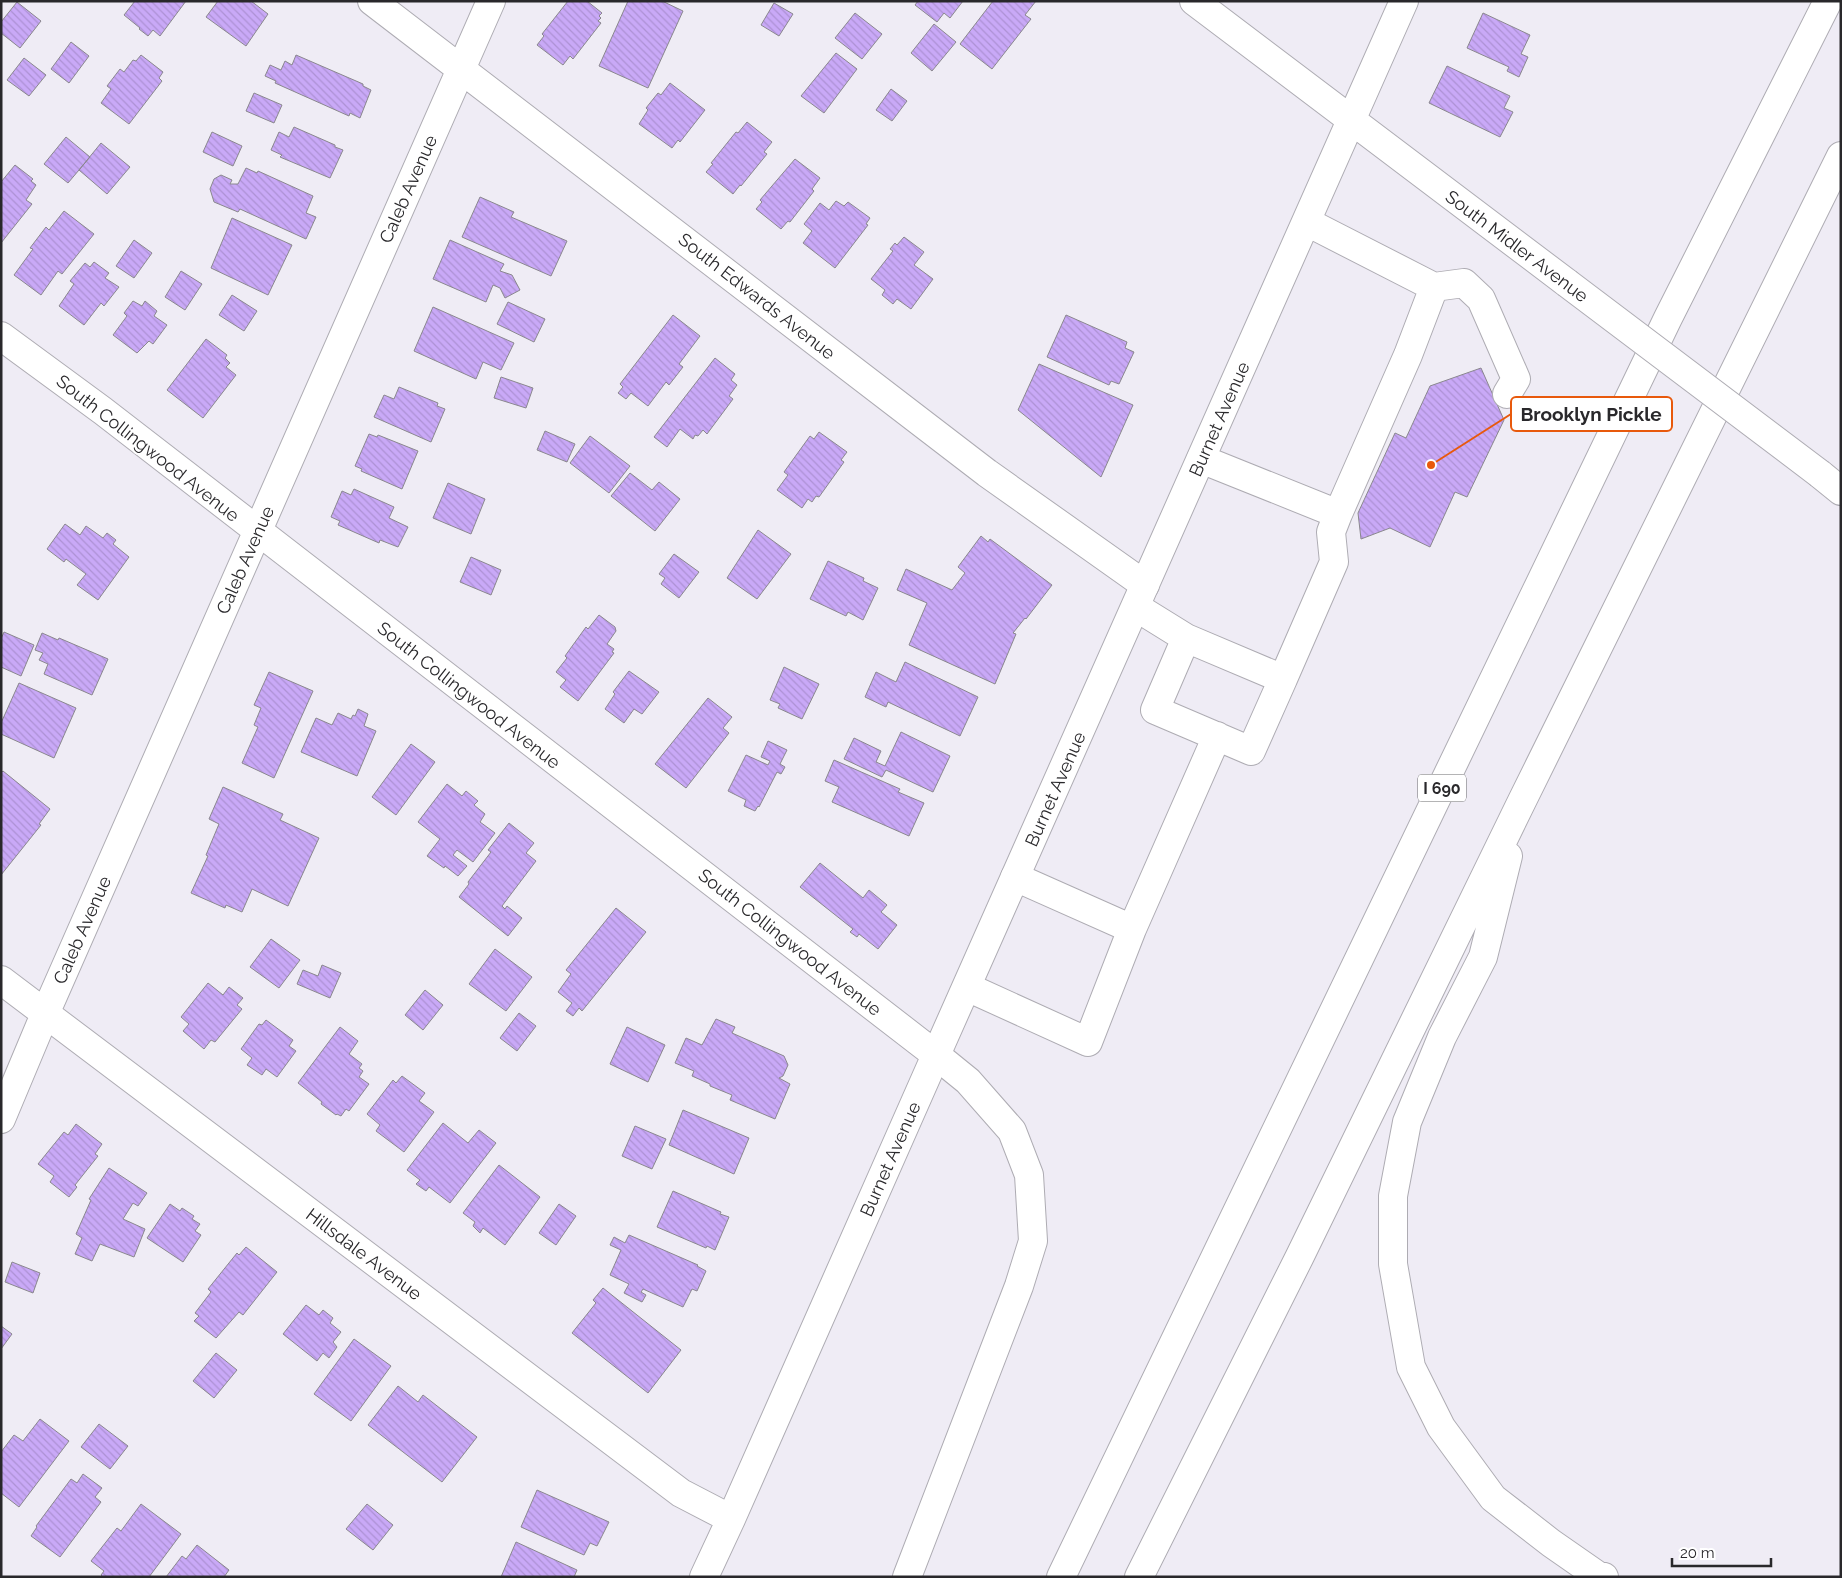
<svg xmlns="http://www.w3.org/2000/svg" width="1842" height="1578" font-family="Raleway,sans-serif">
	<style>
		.building { fill: url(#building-back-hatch); stroke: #8a878e }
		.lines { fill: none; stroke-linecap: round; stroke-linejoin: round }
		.minor-casing { stroke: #aeacb3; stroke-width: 30 }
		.major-casing { stroke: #aeacb3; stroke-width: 30 }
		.highway-casing { stroke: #aeacb3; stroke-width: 30 }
		.minor { stroke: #fff; stroke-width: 28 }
		.major { stroke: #fff; stroke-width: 28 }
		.highway { stroke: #fff; stroke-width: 28 }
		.major-bridge-casing { stroke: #aeacb3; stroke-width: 30; stroke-linecap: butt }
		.major-bridge { stroke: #fff; stroke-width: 28 }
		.labels { text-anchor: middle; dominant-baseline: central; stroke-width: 4; stroke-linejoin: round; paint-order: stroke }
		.shield { fill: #fff; stroke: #69686b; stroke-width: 1 }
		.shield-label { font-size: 16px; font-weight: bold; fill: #29282b }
		.street-label { font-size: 18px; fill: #29282b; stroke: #fff }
		.leader { fill: none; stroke: #e8590c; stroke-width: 2 }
		.callout-dot { fill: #e8590c; stroke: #fff; stroke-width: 2 }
		.callout { fill: #fff; stroke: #e8590c; stroke-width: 2 }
		.callout-label { font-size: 19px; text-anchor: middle; font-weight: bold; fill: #29282b }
	</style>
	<defs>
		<pattern id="building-back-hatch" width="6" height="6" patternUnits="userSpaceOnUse" patternTransform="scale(1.25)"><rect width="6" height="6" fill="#c9a9f7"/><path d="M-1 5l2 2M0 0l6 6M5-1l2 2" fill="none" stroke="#ad91d4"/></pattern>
	</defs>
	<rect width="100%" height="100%" fill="#efecf5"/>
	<path class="building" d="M135,1H186L160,36L153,30L148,36L139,29L140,28L124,15Z
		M218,1H251L268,14L246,46L206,17Z
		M568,1H587L602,13L599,16L601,18L598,21L601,23L573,59L570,56L563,65L537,45L544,36L542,34Z
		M628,1H662L683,11L648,88L599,66Z
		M918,1H963L950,18L944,13L937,22L915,5Z
		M993,1H1036L1025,15L1031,19L992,69L960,44Z
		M17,2L41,21L20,48L1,33V22Z
		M774,3L793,14L779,36L761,25Z
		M855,13L882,34L862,59L835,38Z
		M1483,13L1530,35L1521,54L1528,57L1519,77L1507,71L1509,67L1467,48Z
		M934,24L956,42L932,71L911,53Z
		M71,42L89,56L69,83L51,69Z
		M836,53L857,69L824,113L801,96Z
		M141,55L163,72L159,78L162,81L129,124L101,103L111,89L107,86L120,69L124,72L133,60L136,61Z
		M296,55L363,84V86L371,90L360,118L350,113L349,116L275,83L276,81L265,76L270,65L281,70L285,61L292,65Z
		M24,58L46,75L29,96L7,80Z
		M1447,66L1510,96L1504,108L1513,112L1500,137L1429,103Z
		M670,83L705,110L680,142L678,140L672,148L639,124L648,110L646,108L658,93L661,95Z
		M891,89L907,101L892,121L876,110Z
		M254,93L282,105L274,123L246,111Z
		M747,122L772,142L764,152L767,154L741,186L740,185L733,194L706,172L713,164L711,163L736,132L738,133Z
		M294,127L335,145V147L343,150L330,178L280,157L282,155L271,150L279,132L289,137Z
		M212,132L242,146L233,166L203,152Z
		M66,137L90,157L68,183L44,164Z
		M101,143L130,167L107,194L79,170Z
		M795,159L820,178L812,189L814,191L790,222L788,221L781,229L756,209L762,202L760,200Z
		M15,165L33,179L31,181L36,185L26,200L32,204L1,243V182Z
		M246,168L257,173L258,171L313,196L306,213L316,217L306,239L240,209L238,212L214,202L210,189L214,179L221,175L232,180L230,184H238Z
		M480,197L514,212L511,217L567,241L551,276L462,237Z
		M836,201L844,206L848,202L870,218L866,224L868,225L835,268L803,243L812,231L804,224L820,203L829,210Z
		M64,211L94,234L62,274L58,271L41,295L14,275L33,249L30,248L46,227L49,230Z
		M232,218L292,245L268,295L211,268Z
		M904,237L924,252L914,265L933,279L911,309L897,299L893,304L882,295L885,290L871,279L893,251L890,249L895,243L897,245Z
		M134,240L152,253L134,278L116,266Z
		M450,240L504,264L500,271L512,275L520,290L505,298L500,288L493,285L486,302L433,279Z
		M94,262L109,273L105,278L119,287L104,306L101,303L84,325L59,306L74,284L70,281L85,263L90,267Z
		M181,271L202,284L185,310L165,297Z
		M232,295L257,311L244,331L219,315Z
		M133,301L142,306L145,301L157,311L154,316L167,325L153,344L149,341L137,353L113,335L127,316L124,313Z
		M508,302L545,319L534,342L497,324Z
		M433,307L514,343L501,370L483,362L476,379L414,351Z
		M673,315L700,336L679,364L683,367L669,385L666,382L648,406L631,393L626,399L618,393L623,387L620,384Z
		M1066,315L1127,342L1125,348L1134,352L1119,384L1111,381L1109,385L1047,357Z
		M206,339L227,355L225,358L230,363L226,367L236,375L203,418L167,390Z
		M715,358L735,374L731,380L737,385L729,396L733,399L707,434L703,430L698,436L695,435L693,439L680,429L667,447L654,437Z
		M1039,364L1133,405L1101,477L1018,410Z
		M1481,368L1504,420L1467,497L1455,492L1430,547L1390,528L1361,539L1358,513L1395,433L1406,438L1430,386Z
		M501,377L533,388L526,408L494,398Z
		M399,387L438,403L437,406L445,409L431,442L374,417L384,395L394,399Z
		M545,431L575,444L567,462L537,450Z
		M819,432L847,452L841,460L844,462L819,497L816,496L812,502L808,499L802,508L777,490L788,475L784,472L810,436L814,439Z
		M369,434L377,437L378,435L418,451L402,489L361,471L362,469L355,466Z
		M590,436L630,466L609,493L570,463Z
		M630,473L652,490L659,482L680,499L655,531L611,496Z
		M448,483L485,499L471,534L433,518Z
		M354,489L394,507L389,518L408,527L398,547L380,540L379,543L338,525L340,521L331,517L342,491L351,495Z
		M65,524L80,535L86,526L103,538L107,533L116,540L113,544L129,557L98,600L77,585L86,574L66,559L64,562L47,549Z
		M758,530L791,554L757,599L727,578Z
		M981,536L988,542L990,539L1052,585L1026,619L1025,618L1013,633L1016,634L995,684L909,645L927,603L897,590L906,569L952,590L965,573L958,567Z
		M674,554L699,572L679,598L661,584L665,578L659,574Z
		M471,557L501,570L491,595L460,582Z
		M828,561L864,578L863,581L878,588L863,620L848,612L846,616L810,599Z
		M599,615L615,627L616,631L607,644L614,649L612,652L614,653L578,701L560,687L566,680L556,672L567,658L565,656L586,627L588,629Z
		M4,632L34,645L21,676L1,667V639Z
		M42,633L58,640L59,638L108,659L92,695L44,674L48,664L39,660L43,653L35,650Z
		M905,662L978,697L960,736L888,702L886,707L865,697L876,672L896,682Z
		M784,667L819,684L802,719L778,708L780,704L770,700Z
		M629,671L659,692L642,714L634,709L624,723L605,709L615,694L613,692Z
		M269,672L313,691L274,778L242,763L258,727L254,725L261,708L254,705Z
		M19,683L76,708L54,758L1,734V723Z
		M708,698L732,717L723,728L729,733L686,788L655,764Z
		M358,709L368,714L364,726L376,731L357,776L301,752L316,718L332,725L338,713L351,719L353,715L355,716Z
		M901,732L950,756L933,792L886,770L882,777L844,759L854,738L881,751L876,762L885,766Z
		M768,741L787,750L780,764L785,767L781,774L777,772L759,807L758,806L755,811L744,806L746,800L728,791L746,755L768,765L770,761L761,757Z
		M411,744L435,762L396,815L372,797Z
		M834,760L900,789L898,792L924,803L909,836L832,802L839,787L825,781Z
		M3,771L50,809L39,824L41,825L1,875V773Z
		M447,784L462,796L466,791L478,801L474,805L485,814L480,822L495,833L473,862L457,850L453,855L467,866L458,876L445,866L444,868L427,856L440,839L418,822Z
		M223,787L283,814L280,820L319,838L288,906L252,889L242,912L226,905L225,908L191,893L208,856L206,855L219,824L209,819Z
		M509,823L534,843L526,853L536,861L502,906L505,909L507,906L522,918L508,936L459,897L469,884L468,882L491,852L488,850Z
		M820,863L863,898L869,890L887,905L881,912L897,925L878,949L859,934L857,937L850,932L853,929L800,887Z
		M616,908L646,932L582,1011L579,1008L573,1016L566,1011L572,1003L558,992L571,974L566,970Z
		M271,939L300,960L279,988L250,967Z
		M495,949L532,977L506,1011L469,984Z
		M322,965L341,973L330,998L297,984L303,970L318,976Z
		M208,983L223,995L229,987L243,998L237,1005L242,1009L215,1042L211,1040L204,1049L183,1031L189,1024L181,1017Z
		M425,990L443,1005L423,1030L405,1015Z
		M519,1013L536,1026L517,1051L500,1038Z
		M716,1019L735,1027L732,1033L784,1056L788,1065L783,1076L779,1078L790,1084L775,1119L730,1100L732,1095L710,1086V1084L692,1076L694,1071L675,1063L686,1038L702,1045Z
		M266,1020L293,1040L289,1046L296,1051L277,1077L266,1069L262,1075L247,1065L252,1058L241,1049L259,1024L262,1025Z
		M340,1027L358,1041L349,1054L362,1064L359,1068L363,1071L359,1077L369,1084L349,1111L346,1109L341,1116L337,1114L336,1115L321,1104L322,1102L298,1083Z
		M627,1027L665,1045L648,1082L610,1064Z
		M402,1076L425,1093L419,1101L434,1112L404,1152L376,1131L380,1125L367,1114L393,1080L396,1083Z
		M683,1110L749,1138L734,1174L669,1145Z
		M443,1123L468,1143L479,1130L496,1143L450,1203L429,1187L426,1191L416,1184L420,1180L407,1170Z
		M76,1124L102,1144L95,1154L98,1156L75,1185L77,1187L69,1197L50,1182L54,1176L38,1164L64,1132L68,1135Z
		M635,1126L666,1139L652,1169L622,1156Z
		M499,1165L540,1197L505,1245L483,1228L480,1233L473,1226L475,1222L463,1213Z
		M109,1168L147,1193L138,1206L133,1203L123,1219L145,1229L134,1257L100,1244L92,1261L75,1254L82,1238L76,1234L91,1200L89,1199Z
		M673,1191L721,1212L720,1214L729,1217L715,1250L707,1246L706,1248L657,1227Z
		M170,1204L180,1211L182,1208L194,1216L192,1219L200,1224L195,1231L201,1235L183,1262L147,1238Z
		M559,1204L576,1216L556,1245L539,1233Z
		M629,1235L698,1265L697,1266L706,1271L697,1291L692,1289L683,1307L643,1289L641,1292L646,1295L642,1302L624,1293L629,1284L610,1275L621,1250L610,1245L614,1237L625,1243Z
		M246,1247L277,1272L243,1315L239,1312L216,1338L194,1321L199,1316L195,1313L211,1292L208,1289L237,1253L239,1255Z
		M12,1262L40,1273L33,1293L5,1282Z
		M603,1288L681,1350L648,1393L572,1333L596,1303L593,1300Z
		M306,1305L319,1315L323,1310L333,1318L330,1323L341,1332L333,1342L337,1347L329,1358L323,1353L317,1361L283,1334Z
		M1,1326L12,1334L1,1349Z
		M354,1339L391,1366L351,1421L314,1394Z
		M216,1353L237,1370L214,1398L193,1381Z
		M398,1386L418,1402L423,1395L477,1437L442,1482L368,1425Z
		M40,1419L69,1441L19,1507L1,1493V1452L14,1435L23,1441Z
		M99,1424L128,1446L110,1469L81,1447Z
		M83,1474L102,1488L95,1497L101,1502L60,1557L31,1536L37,1527L36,1526L71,1479L77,1483Z
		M537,1490L609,1522L597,1546L590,1543L584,1555L521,1527Z
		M141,1504L181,1534L149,1577H103L101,1575L104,1571L91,1561L117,1528L121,1531Z
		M367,1504L393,1525L373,1550L346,1529Z
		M516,1542L577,1570L574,1577H501Z
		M197,1545L229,1570L224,1577H166L182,1556L186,1559Z"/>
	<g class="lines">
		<g class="minor-casing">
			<path id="minor" d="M372,1L987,473L1145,585
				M1434,287L1464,283L1481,299L1516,379L1507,394
				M1,336L103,411L936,1055L731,1519L704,1577
				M1201,459L1338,514
				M1136,607L1186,638L1283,679L1334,562L1331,532L1338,514L1408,355L1434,287L1307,222
				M1186,638L1155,710L1251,751L1283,679
				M1015,877L1132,929L1217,736
				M1,980L681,1493L731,1519
				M967,987L1088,1042L1132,929
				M1,1119L45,1014L491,1"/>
		</g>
		<g class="major-casing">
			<path id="major" d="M1194,1L1567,283
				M1820,474L1841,491
				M936,1055L1404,1"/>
		</g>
		<g class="highway-casing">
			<path id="highway" d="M1508,856L1483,957L1442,1037L1407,1122L1393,1196V1264L1411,1367L1441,1427L1493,1498L1551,1543L1597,1575L1604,1577
				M907,1577L1019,1286L1033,1241L1029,1175L1012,1131L968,1081L936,1055
				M1061,1577L1668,318L1828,1
				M1139,1577L1300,1256L1522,801L1841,156"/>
		</g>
		<use href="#minor" class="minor"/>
		<use href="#major" class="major"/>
		<use href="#highway" class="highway"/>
		<g class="major-bridge-casing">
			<path id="major-bridge" d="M1567,283L1820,474"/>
		</g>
		<use href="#major-bridge" class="major-bridge"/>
	</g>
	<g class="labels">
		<rect class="shield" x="1418" y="774.5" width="48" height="27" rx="4"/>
		<g class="shield-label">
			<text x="1442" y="788">I 690</text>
		</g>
		<g class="street-label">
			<text transform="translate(408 189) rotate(-66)">Caleb Avenue</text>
			<text transform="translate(1517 246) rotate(37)">South Midler Avenue</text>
			<text transform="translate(757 296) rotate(38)">South Edwards Avenue</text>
			<text transform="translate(1219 419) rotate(-66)">Burnet Avenue</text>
			<text transform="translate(148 448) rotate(38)">South Collingwood Avenue</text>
			<text transform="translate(245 560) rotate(-66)">Caleb Avenue</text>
			<text transform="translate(469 695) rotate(38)">South Collingwood Avenue</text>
			<text transform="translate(1055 789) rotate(-66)">Burnet Avenue</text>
			<text transform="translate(82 930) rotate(-66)">Caleb Avenue</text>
			<text transform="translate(790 942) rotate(38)">South Collingwood Avenue</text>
			<text transform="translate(890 1159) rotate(-66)">Burnet Avenue</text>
			<text transform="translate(364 1254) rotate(37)">Hillsdale Avenue</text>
		</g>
	</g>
	<path class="leader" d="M1431 465L1511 414"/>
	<circle class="callout-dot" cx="1431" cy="465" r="5"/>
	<rect class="callout" x="1511" y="397" width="161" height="34" rx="5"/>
	<g class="callout-label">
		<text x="1591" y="421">Brooklyn Pickle</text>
	</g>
	<rect width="1842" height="1578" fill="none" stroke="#29282b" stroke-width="5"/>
	<path d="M1672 1558v8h99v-8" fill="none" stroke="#29282b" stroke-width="2.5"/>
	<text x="1680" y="1558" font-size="15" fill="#29282b" stroke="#ffffff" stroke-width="4" paint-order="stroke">20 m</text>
</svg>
